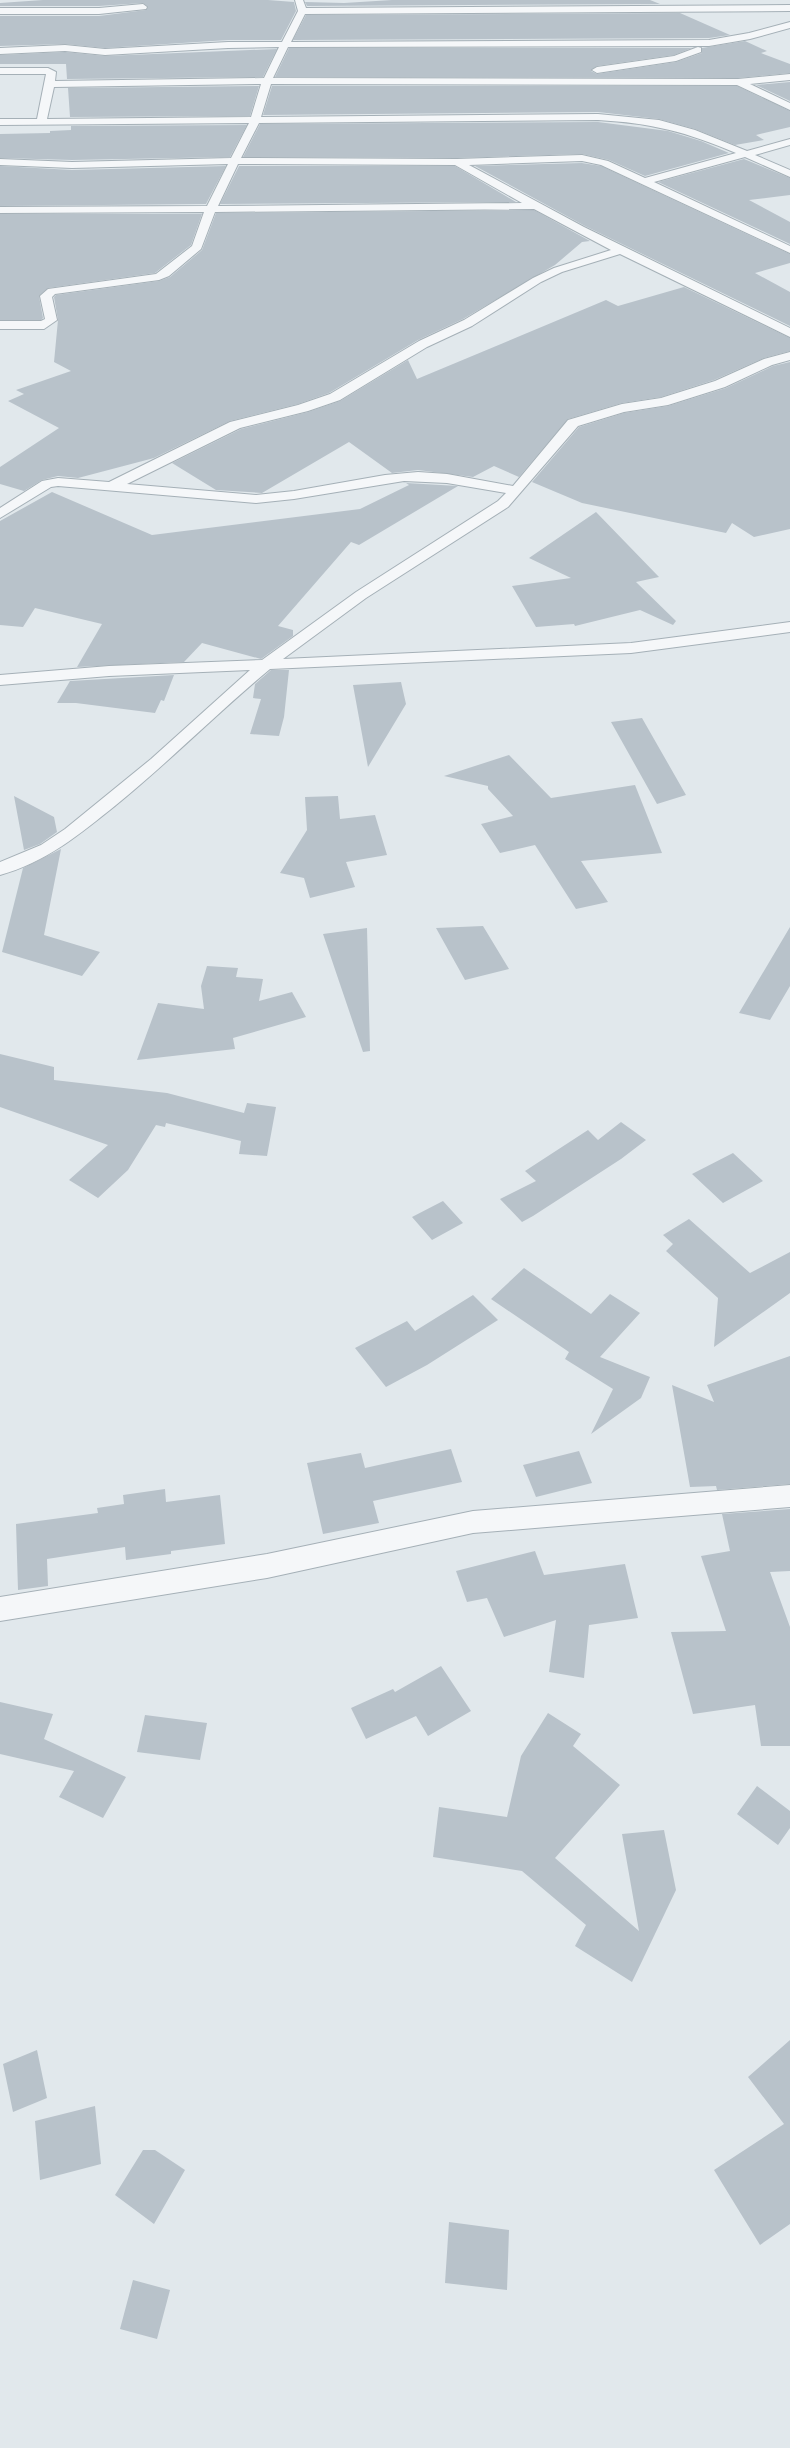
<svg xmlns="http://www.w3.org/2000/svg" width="790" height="2448" font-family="'Golos Text',sans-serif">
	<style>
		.building { fill: #b8c2ca }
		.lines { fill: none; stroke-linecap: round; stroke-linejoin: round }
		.minor-casing { stroke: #a5b0b7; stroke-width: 2 }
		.minor { fill: #f5f7f9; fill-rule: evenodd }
	</style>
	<rect width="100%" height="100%" fill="#e1e8ec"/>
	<path class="building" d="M43,0H268L294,2L296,11L281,40H228L105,48L65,44L0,46V16H99L146,10L148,7L143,3L99,6H0V3Z
		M392,0H650L660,4L307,6L305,2L344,3Z
		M680,13L730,35L709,38L293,40L306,15Z
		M745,41L767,51L761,53L790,64V73L738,78L275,77L289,48H692L674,55L597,66L591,71L597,74L676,62L702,53V48Z
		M277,49L263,77L67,79L66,64H0V55L65,52L105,56Z
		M790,82V101L756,85Z
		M259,86L250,116L70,117L68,88Z
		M272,86H737L790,111V127L756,135L764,140L735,145L695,129L659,119L598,112L263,115Z
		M598,122L668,131L701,141L729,153L645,176L609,160L582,154L457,158L243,157L260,124Z
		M247,125L230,157L72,160L0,158V134L50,133V131L71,130V126Z
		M744,159L790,178V195L749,200L790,222V244L658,182Z
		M582,163L601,166L790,254V263L755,273L790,292V326L585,226L475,166Z
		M0,166L72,170L226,166L206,204L0,206Z
		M239,166H455L516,202L220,204Z
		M534,210L590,241L582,242L555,265L463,319L418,340L329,393L298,404L230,421L154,458L78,478L58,476L42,480L24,491L0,484V467L59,428L8,401L24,394L16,390L71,371L54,362L58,320L54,297L56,295L159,281L170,277L202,250L216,213Z
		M0,214H202L191,245L155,273L48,288L39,296L43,318L41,320H0Z
		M684,287L790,338V351L764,358L714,380L661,397L622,403L568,419L519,477L494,466L473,477L418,470L392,473L349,442L262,493L216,490L172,463L241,429L308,412L340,401L408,360L417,379L606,300L618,306Z
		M790,362V529L754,537L732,523L726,533L582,503L532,482L579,427L624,413L668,406L726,388L773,366Z
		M406,483L458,486L359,545L351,542L278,626L293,630V636L261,659L202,643L184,662L77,667L102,624L35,608L23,627L0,625V521L52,492L152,535L360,509L409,485Z
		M596,512L659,577L636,582L676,621L673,625L640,610L575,626L574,624L536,627L512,586L571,578L529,558Z
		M271,670H289L284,717L279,736L250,734L261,699L253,698L255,684Z
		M174,675L164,701L161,700L155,713L76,703H57L70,681Z
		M401,682L406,704L368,767L353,685Z
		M642,718L686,795L657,804L611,722Z
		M509,755L551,798L635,785L662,853L581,861L608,902L576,909L535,845L500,853L481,824L513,816L488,789V786L444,776Z
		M14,796L54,817L57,832L40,844L24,850Z
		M338,796L340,819L375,815L387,855L346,862L355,887L310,898L304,878L280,873L307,830L305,797Z
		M61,849L44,935L100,952L82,976L2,952L23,868Z
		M483,926L509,969L465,980L436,928Z
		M790,927V986L770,1020L739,1013Z
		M367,928L370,1051L363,1052L323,934Z
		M207,966L238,968L236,977L263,979L259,1001L292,992L306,1017L233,1038L235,1049L137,1060L158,1003L204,1009L201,986Z
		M0,1054L54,1067V1080L167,1093L244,1113L247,1103L276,1107L267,1156L239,1154L241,1141L166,1123L165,1127L156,1125L128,1170L98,1198L69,1180L108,1145L0,1107Z
		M621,1122L646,1140L621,1159L533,1216L522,1222L500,1199L536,1181L525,1171L588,1130L598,1140Z
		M733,1153L763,1181L723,1203L692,1174Z
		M443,1201L463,1223L432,1240L412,1217Z
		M689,1219L750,1273L790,1252V1293L714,1347L718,1298L666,1251L673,1244L663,1235Z
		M524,1268L591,1314L610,1294L640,1313L600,1357L650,1377L641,1398L591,1434L613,1389L565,1359L569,1352L491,1299Z
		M473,1295L498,1320L427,1365L386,1387L355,1348L407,1321L415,1331Z
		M790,1356V1484L717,1490L716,1486L690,1487L672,1385L714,1402L707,1385Z
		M451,1449L462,1482L373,1501L379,1523L323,1534L307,1463L361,1453L365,1468Z
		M579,1451L592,1483L536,1497L523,1465Z
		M165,1489L166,1502L220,1495L225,1544L171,1551V1554L126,1560L125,1547L47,1559L48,1586L18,1590L16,1524L98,1513L97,1508L124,1504L123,1495Z
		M790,1509V1571L770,1572L790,1627V1746H761L755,1705L693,1714L671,1632L726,1631L701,1556L730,1551L722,1514Z
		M535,1551L544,1575L625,1564L638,1618L589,1625L584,1678L549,1672L556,1620L504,1637L487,1598L467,1602L456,1571Z
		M441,1666L471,1711L428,1736L416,1716L366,1739L351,1708L393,1689L395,1692Z
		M0,1702L53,1714L44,1739L126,1777L103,1818L59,1797L74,1771L0,1754Z
		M548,1713L581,1734L573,1746L620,1785L555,1858L639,1931L622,1834L664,1830L676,1890L632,1982L575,1946L586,1925L522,1871L433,1857L439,1807L507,1817L521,1756Z
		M145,1715L207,1723L200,1760L137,1752Z
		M757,1786L790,1811V1828L778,1845L737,1814Z
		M790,2040V2224L760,2245L714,2170L784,2124L748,2077Z
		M37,2050L47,2098L13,2112L3,2064Z
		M95,2106L101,2164L40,2180L35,2121Z
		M143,2150H155L185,2170L154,2224L115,2195Z
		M449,2222L509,2230L507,2290L445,2283Z
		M133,2280L170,2290L157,2339L120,2329Z"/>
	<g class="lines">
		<g class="minor-casing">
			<path id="minor" d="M295,0H303L306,8L790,5V11L305,14L291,42L709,40L749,33L790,22V28L750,39L709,46L288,47L273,78L738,79L790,74V80L750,84L790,103V110L737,85L271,84L261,117L598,114L659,120L695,130L747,151L790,139V145L755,155L790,170V177L745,157L654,182L790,246V253L601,165L582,161L469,165L584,227L790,328V337L620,254L562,272L541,282L472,326L427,347L340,400L308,411L240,428L127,484L256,495L294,491L385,475L418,472L447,474L513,486L568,420L622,404L661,398L715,381L764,359L790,352V360L772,365L725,387L668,405L624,412L578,426L508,507L366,598L283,659L631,643L790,622V632L631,653L270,669C217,713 169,762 116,805C80,834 45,863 0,875V862L41,845L65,829L151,759L250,670L109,676L0,685V675L109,666L262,660L356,592L498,501L506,493L447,483L404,481L294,499L256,503L58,486L51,487L0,518V508L42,481L58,478L109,482L230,422L298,405L330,394L419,341L464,320L533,278L554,268L611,250L534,209L215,212L201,249L169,276L159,280L55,294L52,297L57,320L44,329H0V321H41L45,319L40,296L48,289L156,274L192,246L204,212L0,213V207L207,206L228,164L72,168L0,165V159L72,162L231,158L249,123L0,125V119H37L46,74H0V68H48L56,72L55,81L264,78L279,47L228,48L105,55L65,51L0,54V48L65,45L105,49L228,42H282L298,11ZM261,84L251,117L47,119L54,87ZM598,120C651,123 687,132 736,153L645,178L608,161L582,155L457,159L241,158L259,123ZM238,164L455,165L522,203L218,206Z
				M143,4L147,7L146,9L99,14H0V8H99Z
				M698,47L701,48V52L676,61L597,73L592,70L597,67L674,56Z
				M790,1485V1507L473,1533L267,1578L0,1621V1597L267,1554L473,1511Z"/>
		</g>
		<use href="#minor" class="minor"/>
	</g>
</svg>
